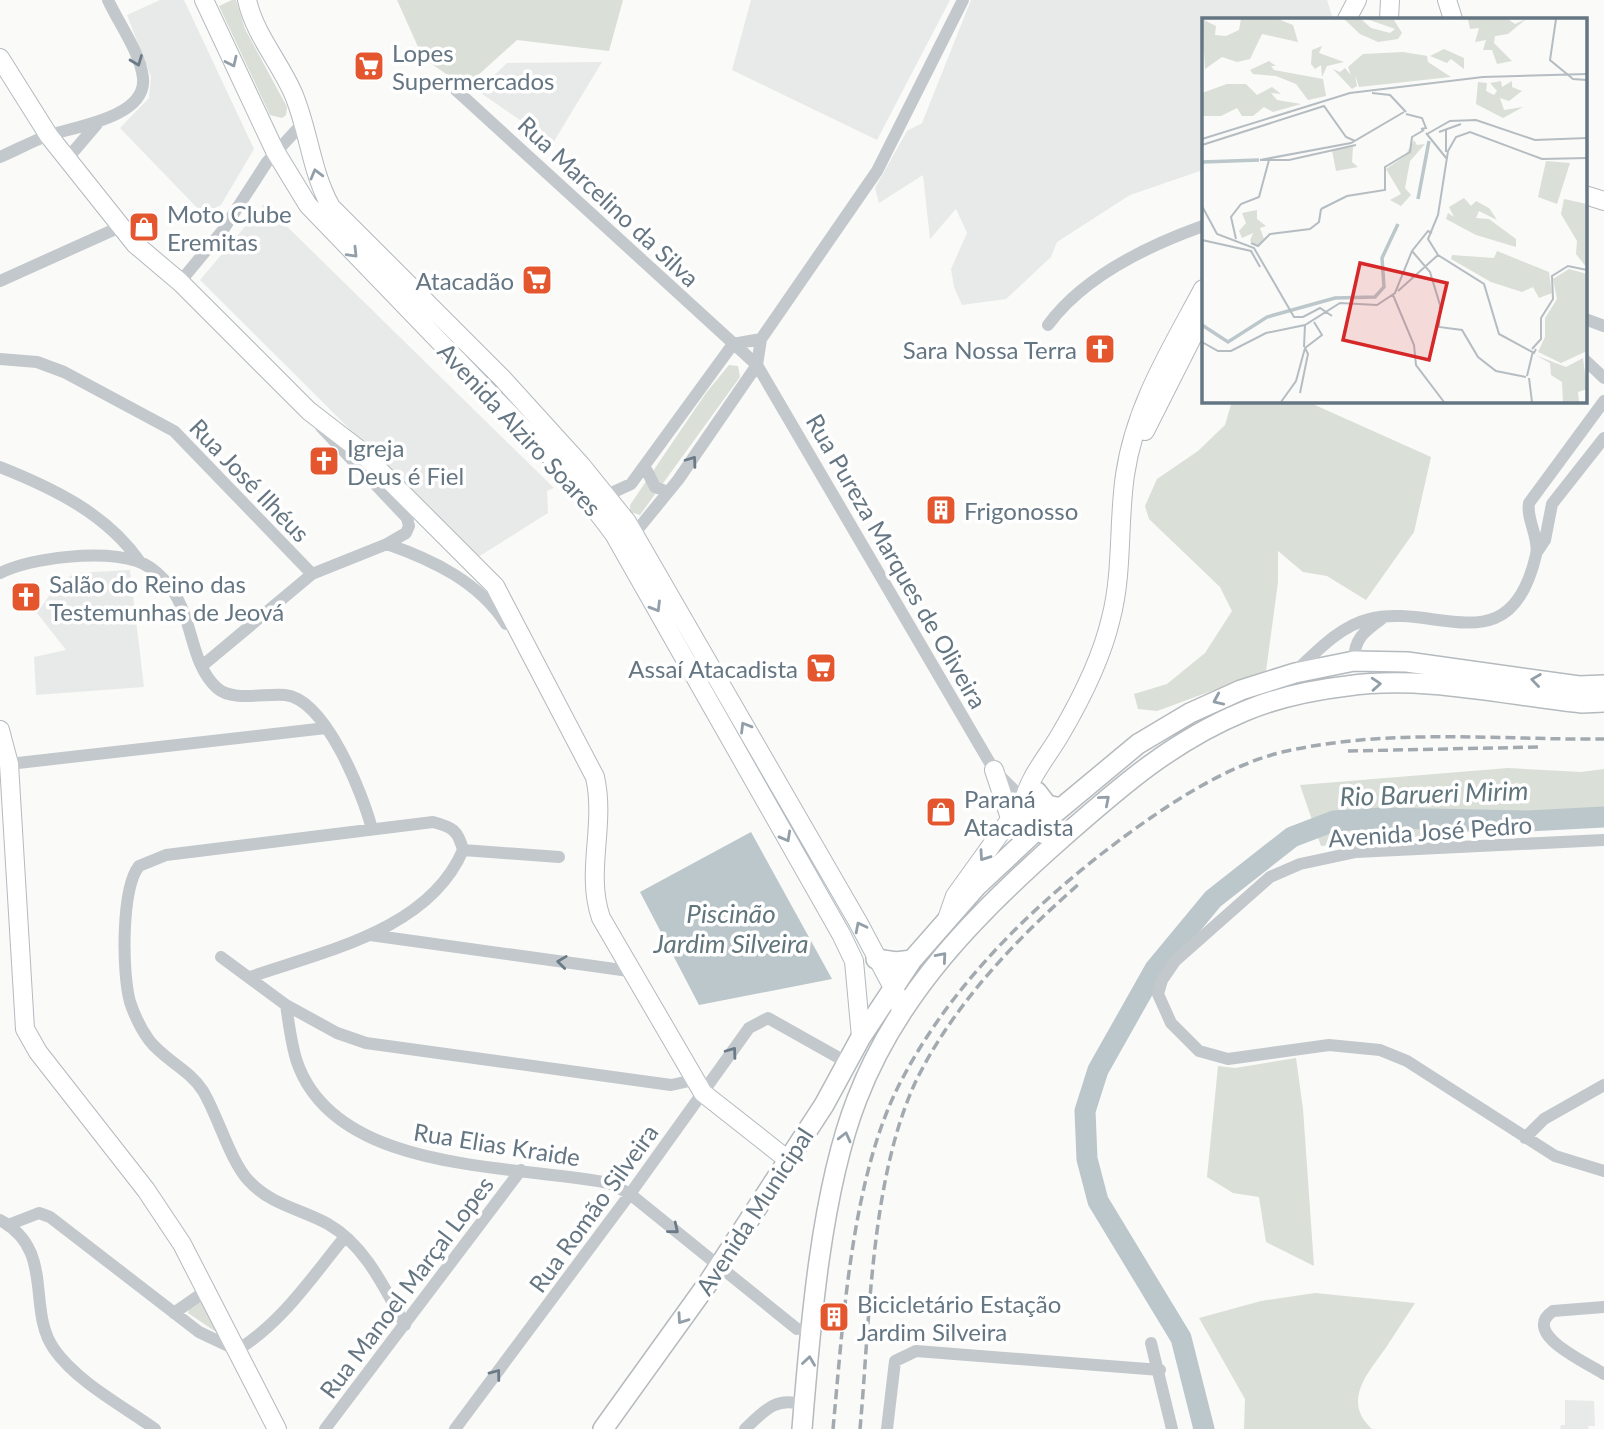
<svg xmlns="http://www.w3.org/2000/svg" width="1604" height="1429" font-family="Lato,sans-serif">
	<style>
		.built { fill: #e8e9e9 }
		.green { fill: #dadfd7 }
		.water { fill: #bbc7cb }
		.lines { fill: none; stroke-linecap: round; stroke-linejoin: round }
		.river { stroke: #bbc7cb; stroke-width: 21 }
		.secondary-casing { stroke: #b3babf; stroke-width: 20 }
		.primary-casing { stroke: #b5babe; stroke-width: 22 }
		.street { stroke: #c3c8cc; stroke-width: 12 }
		.secondary { stroke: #fff; stroke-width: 18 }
		.primary { stroke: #fff; stroke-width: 19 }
		.rail { stroke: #a2aab0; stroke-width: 3.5; stroke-dasharray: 10 5; stroke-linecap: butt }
		.oneway { stroke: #6a7a87 }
		.oneway2 { stroke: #939fa8 }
		.labels { text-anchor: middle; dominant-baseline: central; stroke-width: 7; stroke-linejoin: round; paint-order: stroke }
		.poi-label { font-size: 24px; fill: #657683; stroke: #fff; text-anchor: start }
		.street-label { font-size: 24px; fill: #657683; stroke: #fff }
		.water-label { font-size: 26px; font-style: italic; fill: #60757c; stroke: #fff }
		.inset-river { fill: none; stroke: #bbc7cb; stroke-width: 3.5 }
		.inset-road { fill: none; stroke: #b5bdc2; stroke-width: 2 }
		.view { fill: #d62828; fill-opacity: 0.15; stroke: #d62828; stroke-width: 3.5 }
		.inset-edge { fill: none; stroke: #657683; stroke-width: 3.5 }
	</style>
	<rect width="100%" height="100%" fill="#fafaf8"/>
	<path class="built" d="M160,0H184L254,149L221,205L204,215L120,128L149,98L151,77L127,15Z
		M751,0H950L877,140L732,70Z
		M971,0H1327L1333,19H1203V170L1130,195L1057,242L1051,257L1006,299L962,305L954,287L951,269L967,233L956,209L930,239L923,175L879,203L875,188L907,131L922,123Z
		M602,62L553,143L478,91L507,63Z
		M264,204L554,488L547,491L548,513L478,557L200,280Z
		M130,570L144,687L36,695L34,657L66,650L37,613L59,582L76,573Z
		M1565,1400L1594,1401L1595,1426H1588L1589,1429H1560L1561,1425H1565Z"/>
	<path class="green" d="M232,0H236L245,29L287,107L286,115L282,118L270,115L219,6Z
		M397,0H623L609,51L517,40L465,87L423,58Z
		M729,365L738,366L740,377L640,515L630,512V505L706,393Z
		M1232,401H1306L1431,457L1414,532L1366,600L1327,576L1303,572L1278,551V582L1266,671L1157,711L1138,709L1134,694L1167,684L1205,653L1232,611L1220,587L1149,519L1145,506L1157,479L1198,451L1225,425Z
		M1508,768L1581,772L1604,769V819L1321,846L1300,785Z
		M1296,1058L1303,1109L1314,1266L1266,1242L1259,1197L1233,1193L1207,1177L1218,1066L1235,1068Z
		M1315,1293L1415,1303C1405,1318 1395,1334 1385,1349C1367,1374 1342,1402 1372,1429H1244L1245,1399L1199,1318L1261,1301Z
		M203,1298L219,1334L188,1313L191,1304Z"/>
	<path class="water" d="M751,832L832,979L699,1005L640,892Z"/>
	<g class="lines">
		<path class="river" d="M1204,1429L1181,1338L1098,1201L1087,1159L1085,1111L1098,1070L1155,969L1213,899L1292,837L1334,821L1383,818L1528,821L1604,817"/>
		<g class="secondary-casing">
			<path id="secondary" d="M204,0L275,151L308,205L572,479L614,534L841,934L854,961L861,1037
				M247,0C255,35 279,61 293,93C309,130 311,172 331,207L502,378L581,465L627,522L858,922L898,997L901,1012
				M1447,0L1453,19
				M1347,19L1357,0
				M1389,19L1390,0
				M0,58L49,136L135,244L180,282L309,411L357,448L495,586L595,777C606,826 585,872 601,918L703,1093L788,1160
				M1585,195L1604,201
				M1145,431L1203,316
				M0,730L9,764L25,1029L38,1052L146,1190L182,1244L277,1429
				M994,770L1010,818
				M948,916L955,896L1024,800C1030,776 1047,757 1060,735C1080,701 1102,657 1111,618C1123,572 1118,522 1125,475C1135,406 1171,349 1203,289"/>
		</g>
		<g class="primary-casing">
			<path id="primary" d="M1037,792L1047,805L1061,808
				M1024,800L1043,824L1044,834
				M1010,818L1043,824
				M876,959L896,962L912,960
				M603,1429L708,1283L824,1105L861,1037L912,960L977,886L1055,813L1138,744L1190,713L1241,690L1295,673L1354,661L1407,662L1579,686L1604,685
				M802,1429C810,1329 821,1191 857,1099C898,992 978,912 1062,838C1120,787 1172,741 1245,711C1276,698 1313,690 1347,686C1424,675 1505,695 1582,703L1604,702"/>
		</g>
		<path class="street" d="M456,90L757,365L994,770L1024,800
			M0,157C16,150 33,141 49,135C75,127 147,117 143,78C140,52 119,24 108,0
			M67,159L97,124
			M0,281L120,227
			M180,282L223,230L267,162L302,124
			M1585,319L1604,326
			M1048,325C1084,276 1147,246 1203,226
			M0,359L37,362L64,372L174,431L312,574
			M1585,360L1604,378
			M0,467C53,488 107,514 140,562
			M645,467L655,487L668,492
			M607,495L631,484L733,344L761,339
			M629,540L678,480L757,365L761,339L877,171L963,0
			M387,544C433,560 479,582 506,624
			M1537,552L1545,540L1552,504L1604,438
			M0,573C34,557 101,550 137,561C157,568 173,587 181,606C193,632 194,667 217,688C232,702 266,693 285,695C326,699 363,795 372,829
			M1354,661C1354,638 1365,631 1383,618
			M202,666L312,574L387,544L406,533L409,526L407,518L321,427
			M1295,672C1316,652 1340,626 1369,619C1436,602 1510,667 1536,555C1540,538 1526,520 1529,503L1604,401
			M9,764L326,728
			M1604,840L1356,852L1300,864L1270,877L1175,961L1162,980L1158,994L1171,1023L1199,1051L1228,1059L1329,1045L1380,1050L1407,1061L1555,1156L1604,1171
			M463,850L559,857
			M370,935L629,971
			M221,957L286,1005L337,1033L366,1043L671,1085L694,1080
			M250,977C325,951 429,930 463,850C458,830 452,827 433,822L166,855L139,866C121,889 122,973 130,1002C134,1014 141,1029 149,1040C164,1060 189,1069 203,1091C218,1116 231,1163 249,1181C271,1205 301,1209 328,1224C365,1245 385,1289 405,1325
			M286,1005C289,1024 291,1044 297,1062C336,1174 513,1164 609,1183L630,1194L797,1329
			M1525,1138L1544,1119L1604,1085
			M0,1220C56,1250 26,1309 54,1349C77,1382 123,1406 155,1429
			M8,1225L39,1213L50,1217L199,1332L237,1350C281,1324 312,1277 344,1238
			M1604,1307L1553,1311C1519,1334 1590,1364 1604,1374
			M174,1313L207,1290
			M1151,1343L1172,1429
			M325,1429L521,1170
			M455,1429L630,1194L749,1028L768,1018L848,1063
			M745,1429C765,1410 776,1396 804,1405
			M887,1429L895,1361L916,1351L1160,1370"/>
		<use href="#secondary" class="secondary"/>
		<use href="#primary" class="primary"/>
		<path class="rail" d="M1348,751L1540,747
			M833,1429C843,1324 851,1178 900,1083C947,992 1020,918 1100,855C1152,815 1222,765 1287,751C1392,728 1498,740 1604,739
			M860,1429C870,1321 870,1182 915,1083C952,1006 1016,939 1080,883"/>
	</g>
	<defs><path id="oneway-chevron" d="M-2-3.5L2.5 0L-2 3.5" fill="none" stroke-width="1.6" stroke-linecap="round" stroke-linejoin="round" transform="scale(1.75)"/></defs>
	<g class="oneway">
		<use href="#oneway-chevron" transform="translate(137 61) rotate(69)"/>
		<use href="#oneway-chevron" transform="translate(692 461) rotate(-54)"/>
		<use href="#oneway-chevron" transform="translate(562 962) rotate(-173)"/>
		<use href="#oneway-chevron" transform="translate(732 1052) rotate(-54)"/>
		<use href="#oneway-chevron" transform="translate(674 1229) rotate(39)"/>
		<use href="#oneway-chevron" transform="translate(496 1374) rotate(-53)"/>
	</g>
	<g class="oneway2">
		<use href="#oneway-chevron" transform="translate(232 62) rotate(65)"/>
		<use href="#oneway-chevron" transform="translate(316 174) rotate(-105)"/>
		<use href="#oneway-chevron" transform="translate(353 253) rotate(46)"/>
		<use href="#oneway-chevron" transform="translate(656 607) rotate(59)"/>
		<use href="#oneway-chevron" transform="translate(1536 680) rotate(-172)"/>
		<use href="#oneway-chevron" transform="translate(1376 684) rotate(-4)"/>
		<use href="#oneway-chevron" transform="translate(1218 700) rotate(156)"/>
		<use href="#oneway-chevron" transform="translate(745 727) rotate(-121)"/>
		<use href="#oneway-chevron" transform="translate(1105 800) rotate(-41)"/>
		<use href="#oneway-chevron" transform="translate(786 837) rotate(61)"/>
		<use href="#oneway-chevron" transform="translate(984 856) rotate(125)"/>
		<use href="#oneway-chevron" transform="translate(860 927) rotate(-117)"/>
		<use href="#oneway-chevron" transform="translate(942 957) rotate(-49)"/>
		<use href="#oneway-chevron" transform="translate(845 1137) rotate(-76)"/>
		<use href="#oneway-chevron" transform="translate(682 1319) rotate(125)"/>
		<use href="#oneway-chevron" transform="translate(809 1361) rotate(-82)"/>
	</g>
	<defs>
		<g id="supermarket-square" transform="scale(1.575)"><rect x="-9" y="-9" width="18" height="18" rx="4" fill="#e4572e" stroke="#fff"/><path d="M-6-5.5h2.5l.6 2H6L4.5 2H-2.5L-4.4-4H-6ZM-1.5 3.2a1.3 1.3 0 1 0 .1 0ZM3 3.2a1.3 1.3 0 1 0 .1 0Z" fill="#fff"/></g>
		<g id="shop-square" transform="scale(1.575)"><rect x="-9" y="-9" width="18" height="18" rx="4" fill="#e4572e" stroke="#fff"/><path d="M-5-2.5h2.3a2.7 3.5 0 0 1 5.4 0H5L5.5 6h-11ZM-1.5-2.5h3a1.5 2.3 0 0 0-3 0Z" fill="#fff"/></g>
		<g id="church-square" transform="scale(1.575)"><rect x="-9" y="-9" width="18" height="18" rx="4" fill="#e4572e" stroke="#fff"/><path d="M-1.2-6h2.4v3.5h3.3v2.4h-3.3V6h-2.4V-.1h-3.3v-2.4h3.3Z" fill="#fff"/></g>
		<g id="building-square" transform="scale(1.575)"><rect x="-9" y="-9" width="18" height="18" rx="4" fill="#e4572e" stroke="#fff"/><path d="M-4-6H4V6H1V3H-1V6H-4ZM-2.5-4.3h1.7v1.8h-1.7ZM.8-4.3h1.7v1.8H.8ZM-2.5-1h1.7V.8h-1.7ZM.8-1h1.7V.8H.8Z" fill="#fff"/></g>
	</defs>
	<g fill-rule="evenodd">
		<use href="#supermarket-square" x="369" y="66"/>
		<use href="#shop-square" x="144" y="227"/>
		<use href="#supermarket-square" x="537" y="280"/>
		<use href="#church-square" x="1100" y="349"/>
		<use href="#church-square" x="324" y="461"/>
		<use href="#building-square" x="941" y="510"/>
		<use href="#church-square" x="26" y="597"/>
		<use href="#supermarket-square" x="821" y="668"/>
		<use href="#shop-square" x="941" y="812"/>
		<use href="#building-square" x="834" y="1317"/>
	</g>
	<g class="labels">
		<g class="poi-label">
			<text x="392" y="52">Lopes<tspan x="392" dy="28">Supermercados</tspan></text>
			<text x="167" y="213">Moto Clube<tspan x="167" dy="28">Eremitas</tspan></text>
			<text x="514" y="280" text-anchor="end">Atacadão</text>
			<text x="1077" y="349" text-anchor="end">Sara Nossa Terra</text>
			<text x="347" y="447">Igreja<tspan x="347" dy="28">Deus é Fiel</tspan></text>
			<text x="964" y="510">Frigonosso</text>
			<text x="49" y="583">Salão do Reino das<tspan x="49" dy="28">Testemunhas de Jeová</tspan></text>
			<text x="798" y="668" text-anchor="end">Assaí Atacadista</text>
			<text x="964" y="798">Paraná<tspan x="964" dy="28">Atacadista</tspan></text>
			<text x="857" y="1303">Bicicletário Estação<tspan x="857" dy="28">Jardim Silveira</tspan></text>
		</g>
		<g class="street-label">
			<text transform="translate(609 201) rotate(43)">Rua Marcelino da Silva</text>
			<text transform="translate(520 429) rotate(47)">Avenida Alziro Soares</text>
			<text transform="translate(250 480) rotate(46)">Rua José Ilhéus</text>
			<text transform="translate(897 561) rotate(60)">Rua Pureza Marques de Oliveira</text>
			<text transform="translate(1430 831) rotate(-4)">Avenida José Pedro</text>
			<text transform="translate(497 1144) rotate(9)">Rua Elias Kraide</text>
			<text transform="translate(593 1208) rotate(-54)">Rua Romão Silveira</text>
			<text transform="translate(754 1211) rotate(-57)">Avenida Municipal</text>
			<text transform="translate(406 1287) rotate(-53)">Rua Manoel Marçal Lopes</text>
		</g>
		<g class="water-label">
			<text transform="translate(1434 793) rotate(-2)">Rio Barueri Mirim</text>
			<text x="731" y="913">Piscinão<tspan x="731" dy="30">Jardim Silveira</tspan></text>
		</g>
	</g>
	<g transform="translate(1202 18)">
		<rect width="385" height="385" fill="#fafaf8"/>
		<path d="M0,1L14,8L13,17L24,18L37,12L39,1H76L91,7L96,24L60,16L48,41L35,44L20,39L3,51ZM142,1H159L169,10L188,15L193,11L165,1L192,2L200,15L196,21L176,24L158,16ZM266,1H306L313,6L324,1L306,16L293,18L292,25L310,43L295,46L290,32H281L284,22L273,24L277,10L268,11ZM120,28L117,35L142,44L125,48L120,59L119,47L113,51L109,46L110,32ZM242,31L262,40V51L249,41L245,45L228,38ZM201,34L225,38L226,44L249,59L157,69L153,57L155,68L150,71L131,51L138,54L143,50L149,57L146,49L161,36ZM67,43L74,48H69L72,52L121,61L124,78L106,82L94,66L74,58L51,56L48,52ZM299,63L300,69L310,63V69L320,73L307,83L298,80L302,92L321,89L301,100L274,86L276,64L285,65L284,73L292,77L295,73L288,65ZM25,66H44L55,77L70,69L79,76L69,75L75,82L99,86L71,94L62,89L51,98H40L35,90L19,98H0V75ZM212,122L215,127L223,126L208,143L203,170L209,177L199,188L188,182L199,176L184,151L203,138ZM151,129L150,144L156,149L134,153L130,132ZM344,143L368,145L355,186L336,179ZM262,180L269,188L274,183L287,190L295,202L277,193L274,200L287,201L314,221V229L274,217L244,201L246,195L252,199L247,189ZM362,181L385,186V250L374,236L375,223L359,196ZM55,192V201L64,208L58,210L62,221L56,228L48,223L51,215L40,220L37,213L44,205L40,195ZM295,233L347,254L350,275L337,280L331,269L320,274L289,264L249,241L250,237L292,240ZM367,251L385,256V333L359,345L336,334L343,319V300L355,281L351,261ZM333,337L364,349L381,340L385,371L376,374L377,384H361L360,364L349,357L348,345Z" fill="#dadfd7"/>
		<path class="inset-river" d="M0,144L57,142M216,181L227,123M0,307L26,324L65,299L133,280L173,279L182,269L180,240L196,206"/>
		<path class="inset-road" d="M354,1L348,42L371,61L385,62M170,75L188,77L204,94M204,96L220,100L224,110L219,111M237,114L259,106M224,115L245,141M225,116L248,103L274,102L333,122L385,120M0,121L148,75L281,59L385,56M0,127L122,88L144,119L153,123M154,127L87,142H58L149,125L202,94M244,134V112M0,188L15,216L52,230L92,299H101L118,290L130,298M119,191L145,178L183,172V149L208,134L210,119L222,112M34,221L29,199L39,186L57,179L67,142M0,222L49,233L58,249M49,225L56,228L68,216L108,211L117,204L119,191M210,233L228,254L238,287L237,309L260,312L276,339L294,353L324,359M196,273L236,237M191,277L212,327L214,347L242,384M0,324L16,333H29L64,315L103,307L138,285L175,287L193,275L210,233L226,213L230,215M102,329L103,307M330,331L339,321V300L351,281L350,258L366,248L385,252M334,331L332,335L297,316L282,266L236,237L226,221L236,197L246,133L254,119L268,114L340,141L385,140M325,358L331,333M327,360L330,384M98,375L106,336L103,330M79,384L94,363L103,330L120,317L112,304"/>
		<path class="view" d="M158,245L245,265L227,342L141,322Z"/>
		<rect width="385" height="385" class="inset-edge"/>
	</g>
</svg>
